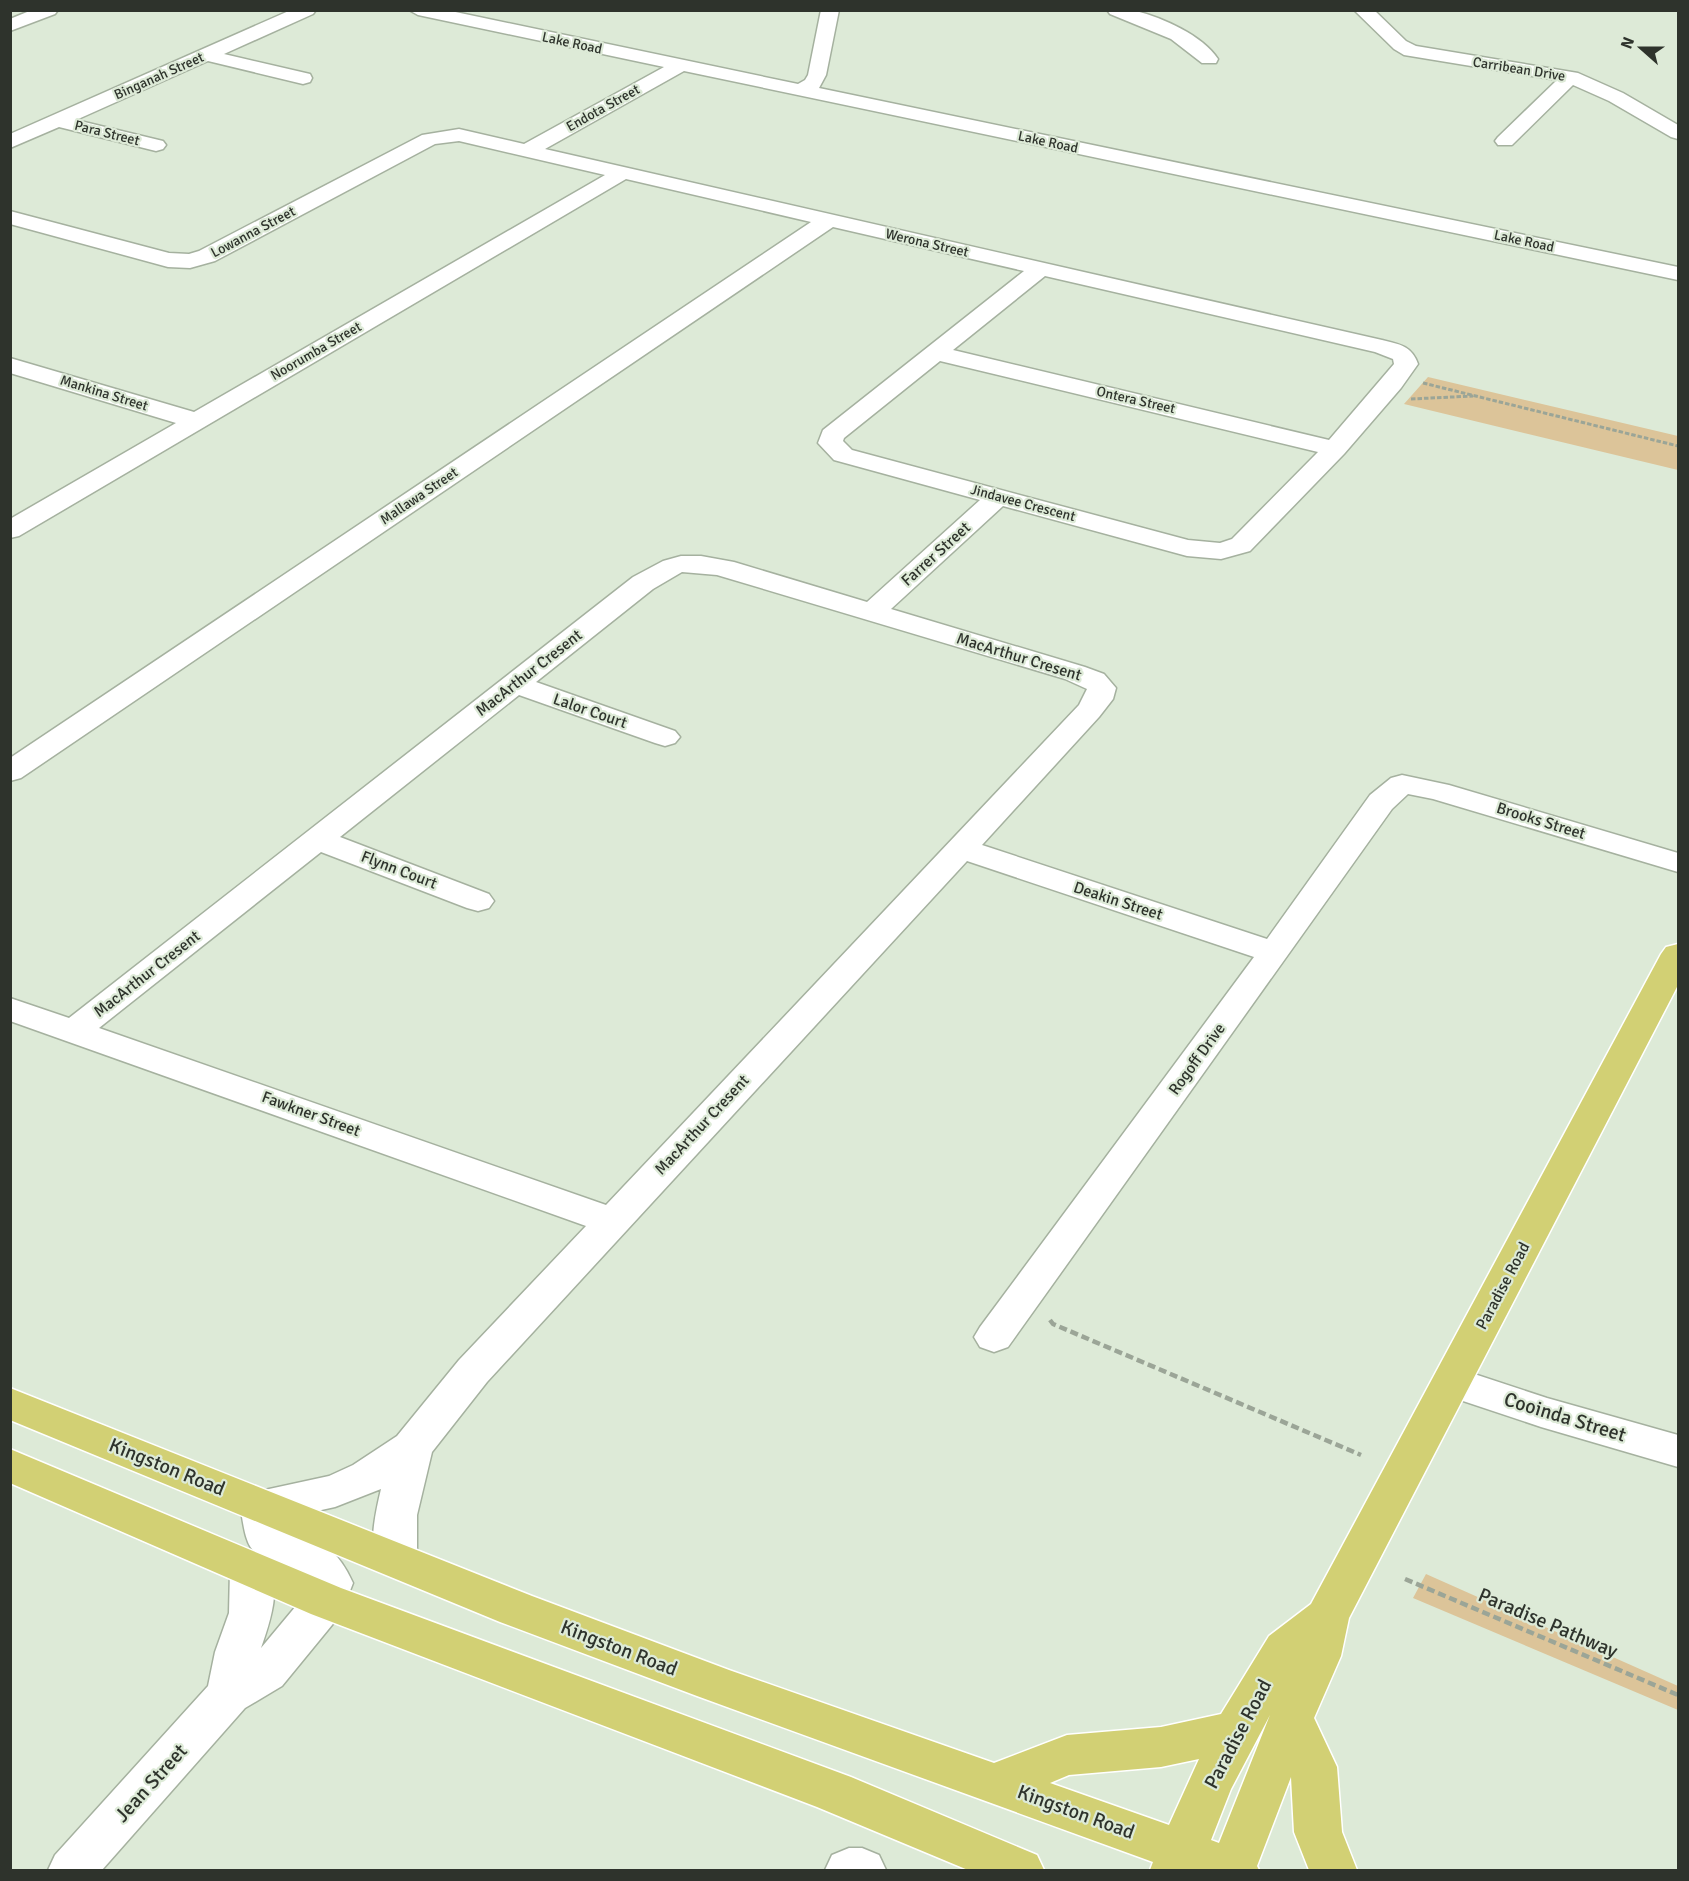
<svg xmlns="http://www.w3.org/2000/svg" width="1689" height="1881" font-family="Signika,sans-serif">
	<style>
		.green { fill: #dcc499 }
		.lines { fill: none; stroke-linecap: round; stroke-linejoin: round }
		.minor-casing { stroke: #a5b19f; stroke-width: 3 }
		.major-casing { stroke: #fff; stroke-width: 3 }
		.path-far1 { stroke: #9ba597; stroke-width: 3; stroke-dasharray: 4.5 2; stroke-linecap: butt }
		.path { stroke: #9ba597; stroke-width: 4.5; stroke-dasharray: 8 4; stroke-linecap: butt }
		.minor { fill: #fff; fill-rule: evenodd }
		.major { fill: #d2d074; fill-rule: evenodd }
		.labels { text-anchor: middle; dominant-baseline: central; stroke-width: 4.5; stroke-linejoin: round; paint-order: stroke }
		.far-street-label { font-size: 14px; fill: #2e332c; stroke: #ddead7 }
		.street-label { font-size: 16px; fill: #2e332c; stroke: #ddead7 }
		.near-street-label { font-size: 20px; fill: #2e332c; stroke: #ddead7 }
	</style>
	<rect width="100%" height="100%" fill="#ddead7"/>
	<path class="green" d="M1428,377L1678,436V470L1404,404Z
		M1426,1574L1678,1686V1710L1413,1598Z"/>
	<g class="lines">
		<g class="minor-casing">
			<path id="minor" d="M32,10H58L55,14L10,31V19Z
				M291,10H316L313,14L224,54L310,74L312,78L310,82L303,84L208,61L76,120L163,141L166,145L163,149L156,151L59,127L10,148V134Z
				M409,10H446L798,84L805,80L808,75L821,10H839L826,75L819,88L1678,267V280L684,71L545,149L1382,340C1399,344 1412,346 1418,364L1401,388L1344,454L1250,551L1221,559L1187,556L1003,506L891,609L1085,667L1104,674L1116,688L1113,699L1099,717L982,845L1267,939L1370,795L1391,778L1402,775L1449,785L1678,853V872L1433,799L1408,794L1392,809L1008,1347L994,1352L980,1347L974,1337L980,1327L1254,957L967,861L487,1382L432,1452L417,1515V1560L410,1572L395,1577L380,1572C367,1548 375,1515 381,1489L335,1507L285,1518L288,1528C321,1541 338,1549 353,1583L341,1614L282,1686L245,1708L102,1870H48L55,1855L208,1686L215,1652L229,1613L230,1570L237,1558L252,1552L267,1558C282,1586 271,1619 261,1648L306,1594L309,1583C294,1561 273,1564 255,1552C244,1544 243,1518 240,1506L246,1494L329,1476L353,1465L397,1436L459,1360L586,1226L10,1021V998L69,1018L633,577L663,561L681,556H701L734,562L867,602L980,500L834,460L818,443L823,430L1024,271L833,227L21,778L10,781V758L811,222L626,179L19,536L10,538V519L176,423L10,373V358L194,412L605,175L459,141L435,144L215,261L190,268L168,267L10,224V211L169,253L189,254L199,251L422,135L459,129L524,144L664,67L418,15ZM1045,276L1375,352L1393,359L1394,364L1329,440L953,350ZM940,361L1318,452L1232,539L1220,543L1188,540L852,450L843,441L844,438ZM682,572L717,575L1065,679L1087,689L1079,705L606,1205L99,1028L321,852L467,908L478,911L489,908L494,901L489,894L340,837L519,695L655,743L665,746L675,743L680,737L675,731L536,682L653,589Z
				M1107,10C1117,10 1127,9 1136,11C1163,18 1202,35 1218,59L1216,63H1202L1171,39L1110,14Z
				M1354,10H1374L1406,41L1416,46L1578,73L1623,93L1678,125V139L1671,137L1609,101L1573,85L1512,145H1498L1495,141L1498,137L1557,80L1404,55L1394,49Z
				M1453,1367L1547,1398L1678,1435V1467L1541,1427L1439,1393L1433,1382L1439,1371Z
				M849,1848H862L879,1855L886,1870H825L832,1855Z"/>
		</g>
		<g class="major-casing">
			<path id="major" d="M1678,944V985L1349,1618L1341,1656L1314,1718L1337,1767L1342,1832L1357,1870H1309L1294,1832L1291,1777L1257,1866L1259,1870H1150L1153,1862L697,1696L500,1622L10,1420V1388L532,1596L729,1670L994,1763L1067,1735L1161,1727L1221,1714L1269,1636L1311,1604L1661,954L1666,947ZM1270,1715L1219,1843L1211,1840L1231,1789ZM1199,1759L1169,1825L1050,1783L1069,1775L1161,1767Z
				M10,1449L341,1588L851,1777L1037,1855L1044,1870H968L817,1807L311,1614L10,1483Z"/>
		</g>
		<path class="path-far1" d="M1423,383L1678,446
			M1411,399L1473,396"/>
		<path class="path" d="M1050,1320L1053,1324L1361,1455
			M1405,1579L1678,1695"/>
		<use href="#minor" class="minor"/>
		<use href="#major" class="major"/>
	</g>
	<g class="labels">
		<g class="far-street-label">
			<text transform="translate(572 43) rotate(12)">Lake Road</text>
			<text transform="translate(1519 69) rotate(9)">Carribean Drive</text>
			<text transform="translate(159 76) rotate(-24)">Binganah Street</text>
			<text transform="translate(603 108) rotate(-29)">Endota Street</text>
			<text transform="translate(107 133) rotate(14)">Para Street</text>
			<text transform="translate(1048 142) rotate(12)">Lake Road</text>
			<text transform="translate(253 232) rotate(-28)">Lowanna Street</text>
			<text transform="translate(1524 241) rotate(12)">Lake Road</text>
			<text transform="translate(927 243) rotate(13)">Werona Street</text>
			<text transform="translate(316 351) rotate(-30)">Noorumba Street</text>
			<text transform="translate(104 393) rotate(17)">Mankina Street</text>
			<text transform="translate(1136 400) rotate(13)">Ontera Street</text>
			<text transform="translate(419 496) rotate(-34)">Mallawa Street</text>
			<text transform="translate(1023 503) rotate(15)">Jindavee Crescent</text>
		</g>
		<g class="street-label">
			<text transform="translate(936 554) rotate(-42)">Farrer Street</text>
			<text transform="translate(1019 657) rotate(17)">MacArthur Cresent</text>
			<text transform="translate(529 673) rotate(-38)">MacArthur Cresent</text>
			<text transform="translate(590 711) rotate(19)">Lalor Court</text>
			<text transform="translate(1541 821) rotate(17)">Brooks Street</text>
			<text transform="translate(399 870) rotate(21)">Flynn Court</text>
			<text transform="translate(1118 901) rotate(18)">Deakin Street</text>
			<text transform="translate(147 974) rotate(-38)">MacArthur Cresent</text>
			<text transform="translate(1197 1059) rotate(-54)">Rogoff Drive</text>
			<text transform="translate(311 1114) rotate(20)">Fawkner Street</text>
			<text transform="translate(702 1125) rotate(-47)">MacArthur Cresent</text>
			<text transform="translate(1503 1286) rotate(-62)">Paradise Road</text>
		</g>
		<g class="near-street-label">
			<text transform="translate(1565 1417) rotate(17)">Cooinda Street</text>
			<text transform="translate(167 1467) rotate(22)">Kingston Road</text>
			<text transform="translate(1548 1623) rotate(23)">Paradise Pathway</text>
			<text transform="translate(619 1648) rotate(21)">Kingston Road</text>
			<text transform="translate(1238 1734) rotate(-62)">Paradise Road</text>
			<text transform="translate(151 1783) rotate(-48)">Jean Street</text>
			<text transform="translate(1076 1812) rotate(20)">Kingston Road</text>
		</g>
	</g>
	<rect width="1689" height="1881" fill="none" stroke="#2e332c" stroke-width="24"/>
	<g transform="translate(1641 48) rotate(291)" stroke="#ddead7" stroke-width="4.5" paint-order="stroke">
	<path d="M0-4.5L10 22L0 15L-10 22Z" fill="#2e332c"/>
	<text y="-9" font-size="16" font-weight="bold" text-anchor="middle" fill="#2e332c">N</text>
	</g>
</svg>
